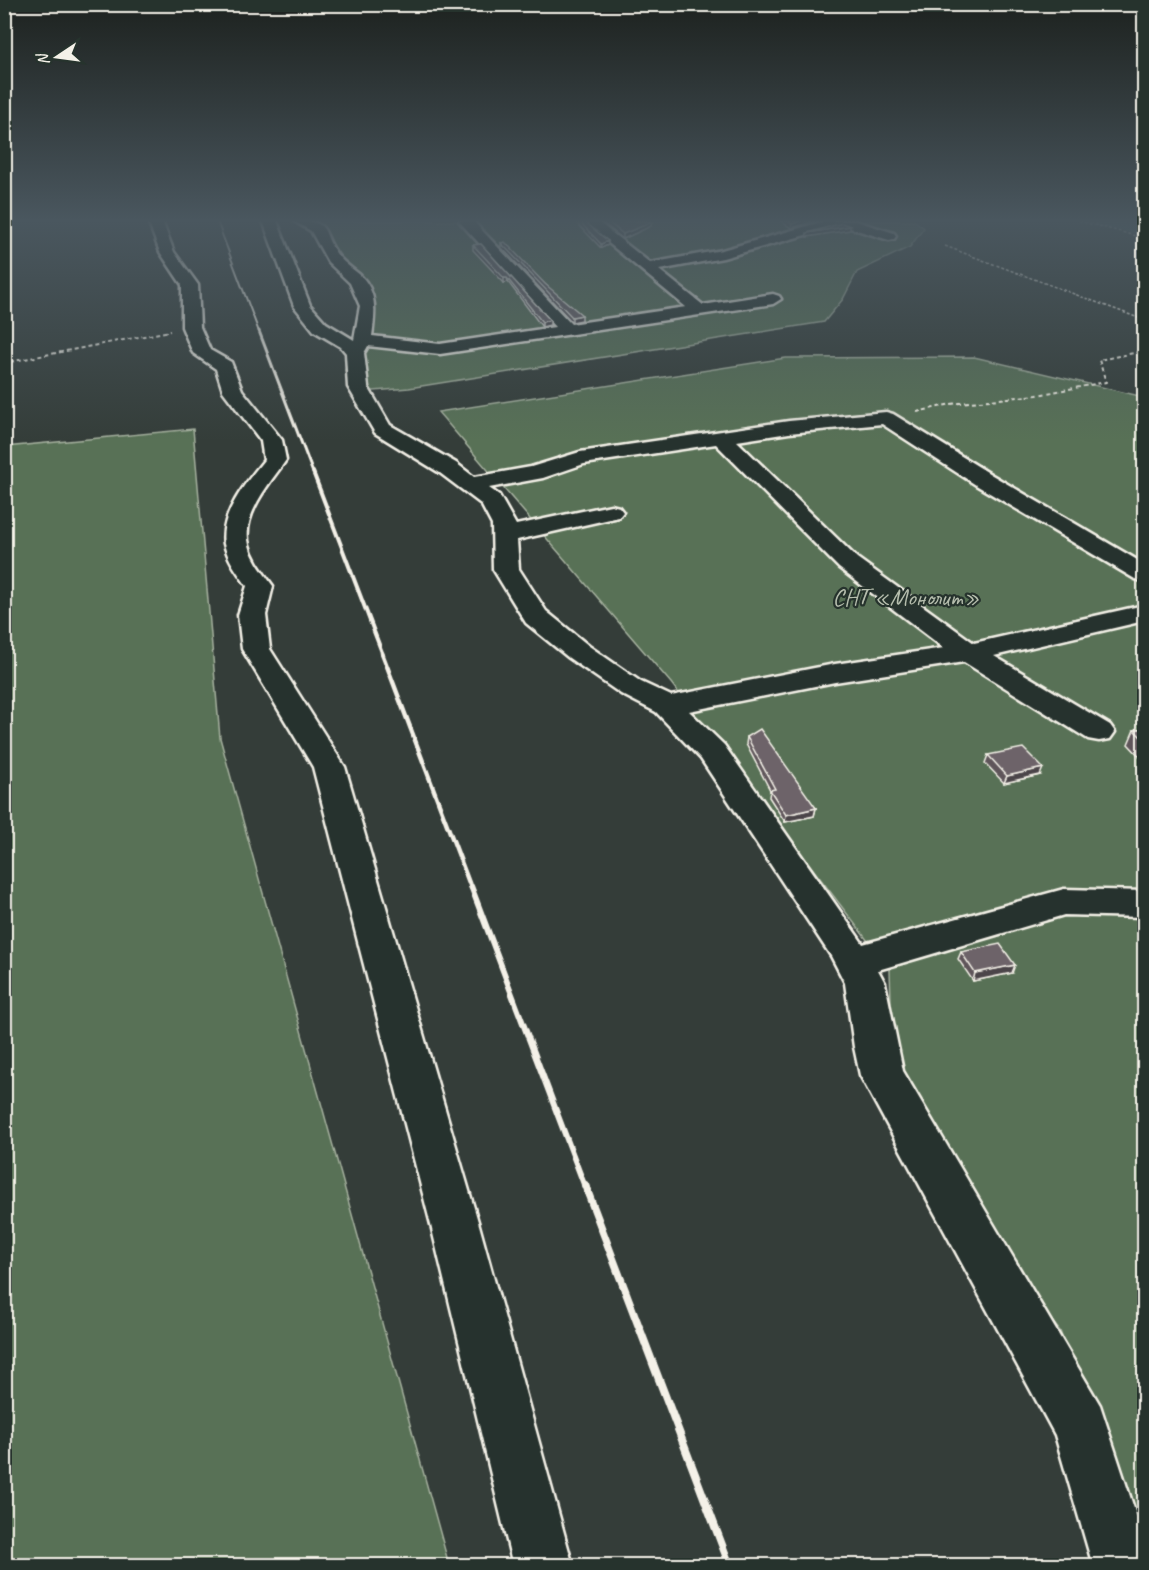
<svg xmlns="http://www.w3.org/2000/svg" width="1149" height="1570" font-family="Caveat,sans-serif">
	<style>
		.green { fill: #587156; stroke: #a6b19f; stroke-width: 1.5 }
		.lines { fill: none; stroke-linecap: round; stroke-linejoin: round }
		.river { fill: #476a6d; fill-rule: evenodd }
		.minor-casing { stroke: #f4f1e8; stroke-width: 5 }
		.path-far1 { stroke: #f4f1e8; stroke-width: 1.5; stroke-dasharray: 3 2; stroke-linecap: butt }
		.path { stroke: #f4f1e8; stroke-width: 2; stroke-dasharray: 4 3; stroke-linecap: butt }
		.minor { fill: #26332d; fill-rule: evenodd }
		.rail-far5 { stroke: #f4f1e8; stroke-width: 2 }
		.rail-far4 { stroke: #f4f1e8; stroke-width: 3 }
		.rail-far3 { stroke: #f4f1e8; stroke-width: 4 }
		.rail-far2 { stroke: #f4f1e8; stroke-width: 4.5 }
		.rail-far1 { stroke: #f4f1e8; stroke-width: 6 }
		.rail { stroke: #f4f1e8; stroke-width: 8 }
		.wall { fill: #5e555a; stroke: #f4f1e8; stroke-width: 1.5 }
		.shaded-wall { fill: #4c454a; stroke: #f4f1e8; stroke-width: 1.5 }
		.building { fill: #6d6369; stroke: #f4f1e8; stroke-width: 1.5 }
		.labels { text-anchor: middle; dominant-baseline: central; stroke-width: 4.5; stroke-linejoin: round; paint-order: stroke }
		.park-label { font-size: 24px; fill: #b6beae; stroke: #26332d }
	</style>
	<rect width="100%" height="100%" fill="#343d39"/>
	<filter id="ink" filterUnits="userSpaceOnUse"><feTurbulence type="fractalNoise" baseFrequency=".0167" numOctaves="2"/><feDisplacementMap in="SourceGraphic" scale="12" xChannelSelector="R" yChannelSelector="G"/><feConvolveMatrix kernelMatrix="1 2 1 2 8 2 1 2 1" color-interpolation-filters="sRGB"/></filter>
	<g filter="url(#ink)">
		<path class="green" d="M293,221H915L924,228L910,247L857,272L843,299L824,322L409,388L350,393L345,370L361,308L351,280L312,231Z
			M974,357L1144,397V1565H1141L1060,1331L895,1127L890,970L671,683L438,412L786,358Z
			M193,429L220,738L449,1565H5V447Z"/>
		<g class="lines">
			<path class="river" d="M1093,221L1144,223V235L1095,226Z"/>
			<g class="minor-casing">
				<path id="minor" d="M148,221H162L174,252L198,285L200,327L210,350L231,362L242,390L282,440L286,460C270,483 241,515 249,545C253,561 264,573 273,586L266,615L270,649L345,767L479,1225L573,1566H513L431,1225L313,767L242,649L238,615L247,586C238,573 228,560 224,544C219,515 247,481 264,460L261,441L223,391L216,369L193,353L182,327V285L160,252Z
					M263,221H277L310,305L326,323L354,340L360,306L350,283L328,262L311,231L294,221C334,221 319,231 339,257C345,264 353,269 360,275C378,292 375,314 372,336L440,344L555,327L459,221H473L571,324L686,307L582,221H597L650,263L722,250L825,221H856L894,233L896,236L894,239L889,240L841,225L723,258L659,270L703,305L773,294L779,296L781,299L773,304L440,354L368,346L364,353L368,387L390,425L456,463L474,477L531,467L580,452L789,421L886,412L893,414L992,475L1144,564V582L1135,579L976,485L882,424L789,433L737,441L857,558L974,643L1144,605V621L994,656L1110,725L1115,732L1110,739L1099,741L1088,739L964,662L835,682L689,711L724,745L863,944L1064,889L1144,891V917L1064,915L878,970L885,983L903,1071L1100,1405L1144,1539V1566H1093L1055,1435L860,1075L854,1047L845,983L831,956L701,759L656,712L621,694L569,658L526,623L493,569L492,525L481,504L440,473L375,433L348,387L346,353L341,347L314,331L294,306ZM716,444L839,568L944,648L835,664L671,696L641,682L589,646L546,611L519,569L517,540L619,517L623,512L619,507L611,505L516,525L499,495L489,488L543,478L584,464Z"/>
			</g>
			<path class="path-far1" d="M1079,221L1144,238
				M1127,221L1144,225
				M945,246L1144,320
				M164,332L170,331"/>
			<path class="path" d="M4,363L170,331
				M917,412L951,404L1037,395L1106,382L1099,360L1144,351"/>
			<use href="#minor" class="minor"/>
			<path class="rail-far5" d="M217,221L259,332"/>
			<path class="rail-far4" d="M259,331L313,473"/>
			<path class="rail-far3" d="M313,472L383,655"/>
			<path class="rail-far2" d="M382,653L471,888"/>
			<path class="rail-far1" d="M471,886L585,1187"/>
			<path class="rail" d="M585,1185L730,1566"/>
		</g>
		<path class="wall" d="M575,221H584L608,245L601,248Z
			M601,221H647L651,226L623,239Z
			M780,221H815L791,228Z
			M501,243L545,284L582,320L572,322L501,247Z
			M481,244L550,320V325L542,327L508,282L504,283L473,250V245Z
			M1144,728V761L1128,744L1134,730Z
			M747,737L816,808L814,816L785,822L769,797L770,790L746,744Z
			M988,755L1040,775L1004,783L985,763Z
			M961,952L1012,973L973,981L958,959Z"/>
		<path class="shaded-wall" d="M801,221H815L791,228L792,224Z
			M652,222L651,226L623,239V234Z
			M850,226V230L807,237V233Z
			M608,241V245L601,248V244Z
			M504,278H507L508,282L504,283Z
			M582,315V320L572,322V317Z
			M550,320V325L542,327V322Z
			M1043,768L1040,775L1004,783L1007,776Z
			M816,808L814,816L785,822L786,815Z
			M1015,965L1012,973L973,981L975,973Z"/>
		<path class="building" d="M579,221H584L608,241L601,244Z
			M607,221H647L652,222L623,234Z
			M787,221H801L792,224Z
			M842,223L850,226L807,233Z
			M505,242L545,284L582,315L572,317L501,243Z
			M481,244L550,320L542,322L507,278H504L473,245Z
			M1144,728V740L1134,730Z
			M760,729L816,808L786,815L770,790L775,789L747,737Z
			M1023,748L1043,768L1007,776L988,755Z
			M1000,944L1015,965L975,973L961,952Z"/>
	</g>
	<linearGradient id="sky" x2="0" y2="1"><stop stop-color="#1d221f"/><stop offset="0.5" stop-color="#4a575f"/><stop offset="1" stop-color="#4a575f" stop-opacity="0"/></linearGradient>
	<rect width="1149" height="441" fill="url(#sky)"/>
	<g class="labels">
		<g class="park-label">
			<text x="906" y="597">СНТ «Монолит»</text>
		</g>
	</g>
	<rect width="1149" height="1570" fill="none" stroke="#26332d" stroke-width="24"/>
	<rect x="12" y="12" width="1125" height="1546" fill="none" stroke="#f4f1e8" stroke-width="2" filter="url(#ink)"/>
	<g transform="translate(57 57) rotate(257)" stroke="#26332d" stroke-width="4.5" paint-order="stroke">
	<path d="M0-4.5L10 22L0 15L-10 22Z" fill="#f4f1e8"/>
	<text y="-9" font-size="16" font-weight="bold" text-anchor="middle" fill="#f4f1e8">N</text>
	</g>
</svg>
